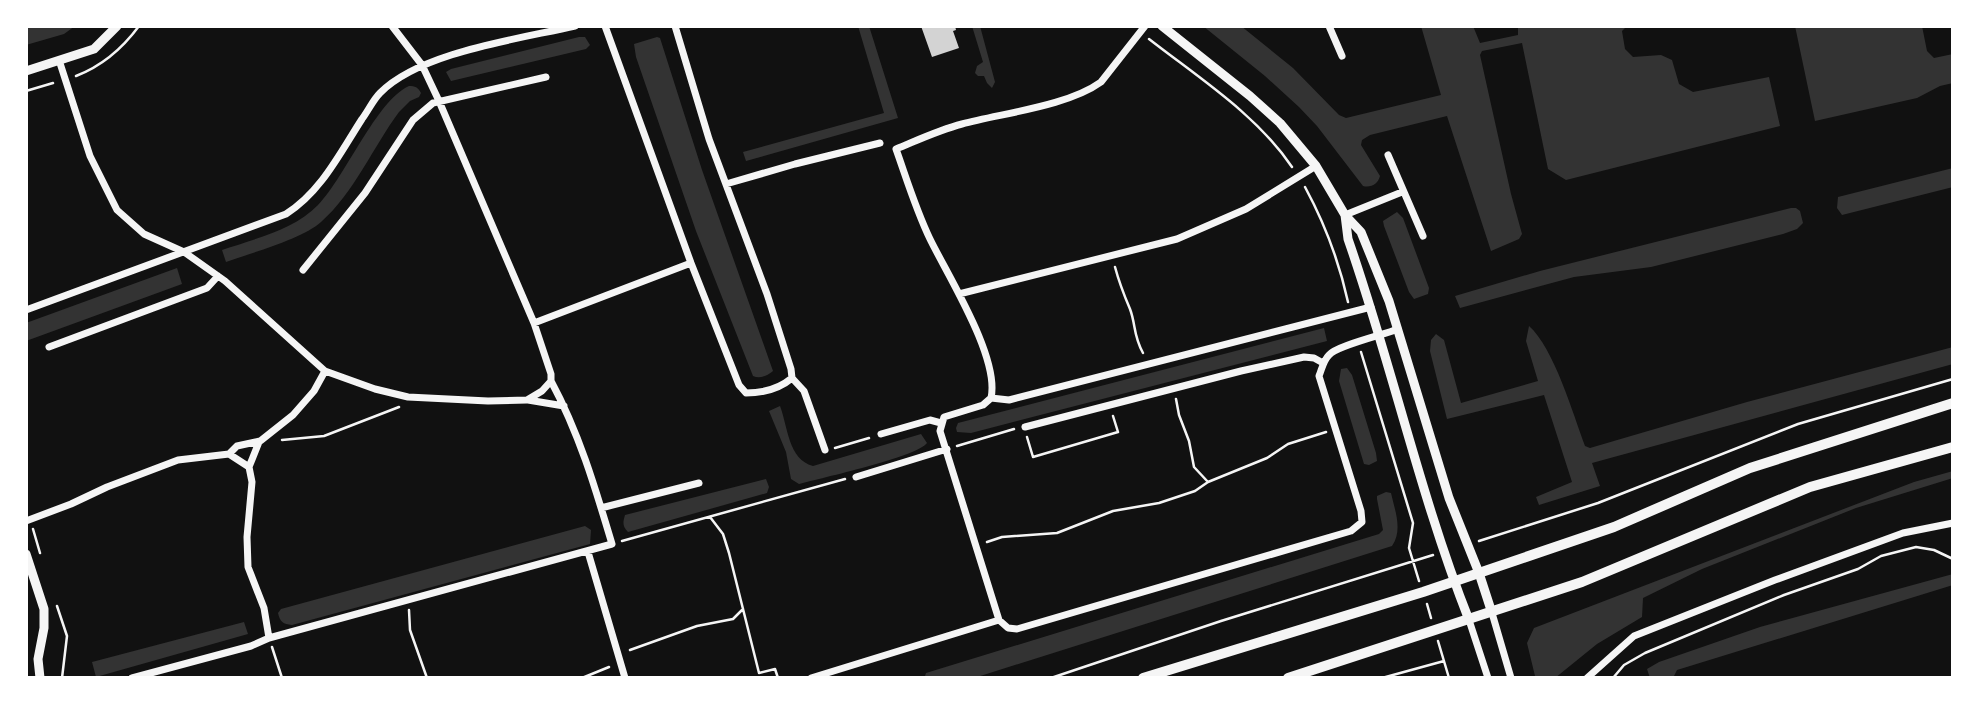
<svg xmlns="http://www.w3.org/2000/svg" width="1979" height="704" font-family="'Asap Condensed',sans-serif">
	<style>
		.water { fill: #333 }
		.building { fill: #d3d3d3 }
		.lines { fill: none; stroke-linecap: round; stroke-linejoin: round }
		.path { stroke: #f5f5f5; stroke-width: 2.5 }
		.minor { stroke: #f5f5f5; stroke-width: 7 }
		.tertiary { stroke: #f5f5f5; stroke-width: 9 }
		.primary { stroke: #f5f5f5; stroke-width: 10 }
	</style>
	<rect width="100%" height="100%" fill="#111"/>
	<path class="water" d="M26,26H75L64,34L26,45Z
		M858,26H869L898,118L746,161L743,152L884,113Z
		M972,26H980L995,82L992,88L987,83L984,76H978L975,73L977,66L983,62Z
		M1203,26H1241L1293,68L1339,115L1346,118L1441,95L1421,26H1473L1480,43L1518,35V26H1627L1622,31L1625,49L1633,57L1661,55L1672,60L1679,84L1693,92L1769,77L1780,126L1566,180L1548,169L1522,43L1482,51L1480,55L1511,194L1522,234L1519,239L1491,251L1447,116L1370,135L1362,140L1361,145L1380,176C1378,184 1371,188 1363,186L1317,126L1299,107L1265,76Z
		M1795,26H1922L1927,51L1934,58L1953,54V83L1940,86L1917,98L1815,121Z
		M579,37H585L590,45L586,49L451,81L446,72L451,69Z
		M657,37L660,38L702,170L773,371C767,376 760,379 753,376L696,231L636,57L634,44Z
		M409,86C415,86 418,87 421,93L419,97L410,101L399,112C373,147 354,193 321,222C302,239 251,253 226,262L222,250C254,239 294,230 318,205C346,176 376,101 409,86Z
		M1953,168V187L1842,215L1837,208L1838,197Z
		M1791,208H1796L1800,211L1803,223L1797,229L1783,234L1651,267L1574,277L1460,308L1455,296L1540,271Z
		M1397,212L1403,218L1429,288L1428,294L1414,299L1409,292L1384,226L1383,221Z
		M177,268L182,284L26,341V323Z
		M1529,326C1554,348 1573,414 1585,446L1590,448L1747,402L1953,347V364L1592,463L1600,486L1539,505L1536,497L1572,482L1544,395L1447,419L1430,351L1431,340L1436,334L1444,340L1461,403L1538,381L1526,341Z
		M1324,328L1327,341L971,433L957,432L956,428L958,423Z
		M1347,368L1352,375L1376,453L1377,461L1369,465L1364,464L1339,381L1341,369Z
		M780,406C788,427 788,459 813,466L921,434L927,443C917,457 821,478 799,484L791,479L786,452L769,411Z
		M1953,471V478L1856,508L1702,569L1643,598L1642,617L1597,644L1555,678L1535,676L1527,643L1534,628L1914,482Z
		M766,479L769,487L767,493L628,532C622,526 623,522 625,515Z
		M1386,492L1391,493C1395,511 1403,530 1392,546L974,678L925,676L926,673L1379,534L1383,530L1377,499V496Z
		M585,526L591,530L590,544L292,625C283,624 280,622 278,613L281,609Z
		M1953,574V585L1677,670L1673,678H1650L1647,669L1659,662L1760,627Z
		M244,622L248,634L96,677L92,662Z"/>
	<path class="building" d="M921,26H955L956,30L953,31L959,48L932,57Z"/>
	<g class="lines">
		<path class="path" d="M1149,39C1199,78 1256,114 1292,167
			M76,76C102,66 122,49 139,26
			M26,91L53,83
			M1305,187C1325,224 1339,261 1348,302
			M1115,267C1119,282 1124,295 1130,309C1136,325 1133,335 1143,353
			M1361,352L1413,523L1409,548L1419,581
			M1176,399L1179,415L1189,441L1194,467L1208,482
			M1027,437L1033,457L1118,432L1113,416
			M282,440L324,436L399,407
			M957,446L1014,429
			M835,448L869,438
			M710,517L723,534L729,553L759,673L775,669L778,678
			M33,529L40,553
			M622,541L845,479
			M1479,541L1598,503L1798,424L1953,379
			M987,542L1002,537L1057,533L1113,511L1159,503L1195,491L1208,482L1267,458L1288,444L1326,432
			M1427,604L1431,618
			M57,606L67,636L62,678
			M409,610L410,630L427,678
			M1438,641L1449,678
			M272,647L282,678
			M630,650L697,626L733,619L743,609
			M582,678L609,667
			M1051,678L1221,621L1433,555
			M1382,678L1444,661
			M1613,678L1624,665L1645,653L1784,595L1858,569L1881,556L1916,547L1934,550L1953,559"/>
		<path class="minor" d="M605,26L691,263L739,385L746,393C763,393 779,389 792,378L791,369L767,294L709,139L675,26
			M1329,26L1342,56
			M59,60L90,156L117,210L144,234L184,252L225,281L325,371L375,389L408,397L488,401L527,400L542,391L551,381
			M1388,155L1423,236
			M726,184L795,164L880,143
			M1345,215L1402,192
			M303,270L365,193L413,120L433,103L546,77
			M959,294L1177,239L1246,209L1316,166
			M26,310L286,214C321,192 340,153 362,119C368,111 373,100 380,93C420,52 519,39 575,26
			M534,323L691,263
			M49,347L207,288L218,276
			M792,378L804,391L825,450
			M991,398C1000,358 948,276 930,239C916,210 907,180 896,149C918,140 939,130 962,124C1003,113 1068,106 1101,82L1145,26
			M991,398L1009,400L1371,307
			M991,398L983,405L944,417L940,431L999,620
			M528,400L564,406
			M1025,427L1241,371L1304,357L1314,358L1323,363
			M881,434L930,420L941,423
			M229,454L237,446L260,441
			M249,467L252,482L247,537L248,567L264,608L269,638
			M249,467L259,442L293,415L314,391L325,371
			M856,477L947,449
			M601,508L699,483
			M26,521L71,504L107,487L178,460L229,454L249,467
			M588,552L625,678
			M1492,613L1511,678
			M1469,620L1488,678
			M132,678L251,646L269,638L612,544C595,487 579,433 551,381V374L534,323L439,101L422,65L392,26
			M811,678L999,620L1008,628L1017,629L1351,531L1362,522L1361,511L1319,376C1322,369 1323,361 1329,355C1336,346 1383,335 1398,329
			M1587,678L1634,636L1775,580L1903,533L1953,523"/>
		<path class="tertiary" d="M1162,26L1250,96L1280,123L1316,166L1345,215L1361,232L1389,301L1449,498L1479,573L1492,613
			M26,71L94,49L117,26
			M1345,215L1348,239C1392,365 1420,496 1469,620
			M26,554L44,609V628L38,659L40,678"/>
		<path class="primary" d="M1143,678L1423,592L1614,527L1750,468L1953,403
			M1288,678L1582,582L1810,487L1953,447"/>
	</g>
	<rect width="1979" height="704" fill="none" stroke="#ffffff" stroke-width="56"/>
</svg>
